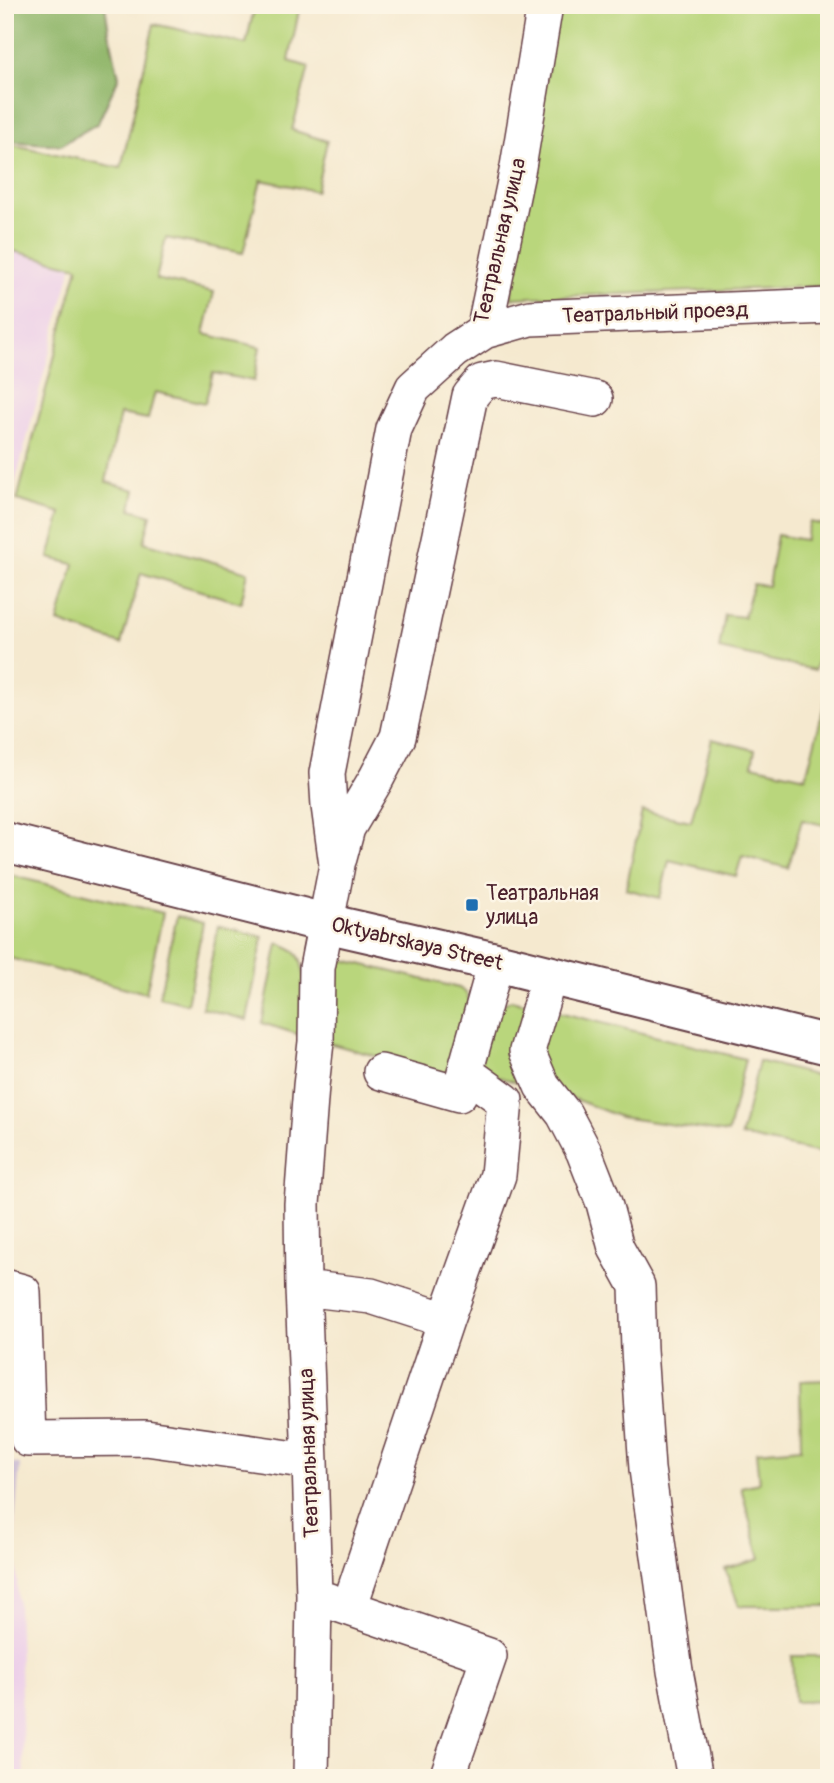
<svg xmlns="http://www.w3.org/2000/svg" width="834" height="1783" font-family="Pangolin,sans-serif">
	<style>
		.built { fill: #edd0e9 }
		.industrial { fill: #ccbed4 }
		.green { fill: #b9d67c; stroke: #827a54; stroke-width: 2 }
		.forest { fill: #92b76c; stroke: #6e6b4c; stroke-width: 2 }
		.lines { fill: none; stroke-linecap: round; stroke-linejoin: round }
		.minor-casing { stroke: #643d44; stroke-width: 38 }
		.major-casing { stroke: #643d44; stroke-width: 42 }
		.minor { stroke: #fff; stroke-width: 35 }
		.major { stroke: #fff; stroke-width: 38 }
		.poi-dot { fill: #1f6fb2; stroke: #fcf5e5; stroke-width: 2.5 }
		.labels { text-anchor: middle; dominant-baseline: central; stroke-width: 5; stroke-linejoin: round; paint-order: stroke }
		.street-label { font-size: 21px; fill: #4a1f2b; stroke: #fcf5e5 }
		.poi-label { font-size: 21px; fill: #4a1f2b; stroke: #fcf5e5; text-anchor: start }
	</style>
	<rect width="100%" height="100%" fill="#fcf5e5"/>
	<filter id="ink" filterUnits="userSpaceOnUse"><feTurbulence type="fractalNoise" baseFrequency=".0143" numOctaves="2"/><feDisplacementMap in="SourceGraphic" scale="14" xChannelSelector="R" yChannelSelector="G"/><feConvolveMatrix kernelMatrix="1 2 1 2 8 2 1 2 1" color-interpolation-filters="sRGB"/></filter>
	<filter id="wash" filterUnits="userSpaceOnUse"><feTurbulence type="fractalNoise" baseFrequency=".00686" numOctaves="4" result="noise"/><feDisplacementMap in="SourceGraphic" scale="28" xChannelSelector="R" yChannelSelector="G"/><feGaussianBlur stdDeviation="1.57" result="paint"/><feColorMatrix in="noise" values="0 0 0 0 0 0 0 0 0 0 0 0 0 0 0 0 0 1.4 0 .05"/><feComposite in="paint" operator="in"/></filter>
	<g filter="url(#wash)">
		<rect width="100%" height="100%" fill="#f5e9cf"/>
		<path class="built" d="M5,250L72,266L5,522Z
			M5,1518L15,1519L24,1778H5Z"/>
		<path class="industrial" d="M5,1463L20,1464L15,1519L5,1518Z"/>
		<path class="green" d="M238,5H300L289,61L309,67L292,130L327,141L316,191L261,180L243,253L166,238L156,279L214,292L204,334L260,347L254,381L213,373L205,403L155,392L148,419L120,414L106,482L135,490L131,509L151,515L144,542L248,572L241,603L141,573L121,644L58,622L74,564L49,558L61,513L17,500L78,267L5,249V143L121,168L154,24L246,44L254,9Z
			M558,5H829V286L511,298Z
			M810,522L829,526V597L815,670L719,649L725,615L744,617L753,584L768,586L777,535L805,540Z
			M829,686V826L802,820L788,868L742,856L736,876L669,860L660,898L626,889L642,811L691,821L712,739L755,750L752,765L806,777Z
			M5,874L163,913L146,993L5,957Z
			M177,916L203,923L187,1004L159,997Z
			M218,926L263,937L247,1020L202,1008Z
			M278,943C285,945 292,948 297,954C308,967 306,1018 307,1037L262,1023Z
			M344,960L459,988L466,993L470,1001L451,1077L325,1042L333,966Z
			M511,1000L745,1059L728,1133L620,1117L567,1096L476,1071L497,1008Z
			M759,1061L829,1079V1155L741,1136Z
			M829,1380V1606H739L725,1569L760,1559L741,1487L759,1483L756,1452L801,1448L800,1381Z
			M792,1656H829V1701L794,1702Z"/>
		<path class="forest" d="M5,5H105L109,32L119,77L98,123L61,145L5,141Z"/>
	</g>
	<g filter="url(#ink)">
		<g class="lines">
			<g class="minor-casing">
				<path id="minor" d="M484,331L518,167L545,5
					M339,858L347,828L376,779L398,737L470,396L482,382L496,379L595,399
					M549,976L527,1051L542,1086L564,1114L584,1152L604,1203L616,1248L637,1286L639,1350L647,1469L675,1671L695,1778
					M381,1072L459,1094L496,962
					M5,1287L23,1292L28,1439L146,1438L310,1461
					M303,1288L371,1296L446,1320
					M326,1600L489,1656L447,1778
					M349,1608L446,1320L498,1175L505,1101L465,1072
					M311,1778L314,1596L310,1461L303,1288L302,1204L311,1086L316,1042L317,968L337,865L329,806L327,773L394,429L413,388L455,350L484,331L530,318L829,306"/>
			</g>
			<g class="major-casing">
				<path id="major" d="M5,842L325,923L496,962L829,1045"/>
			</g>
			<use href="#minor" class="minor"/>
			<use href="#major" class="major"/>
		</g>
	</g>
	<rect class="poi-dot" x="465" y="898" width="14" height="14" rx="3.5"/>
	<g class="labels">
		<g class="street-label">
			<text transform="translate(500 241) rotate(-77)">Театральная улица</text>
			<text transform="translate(655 313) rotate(-2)">Театральный проезд</text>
			<text transform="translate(417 944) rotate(13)">Oktyabrskaya Street</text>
			<text transform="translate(309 1453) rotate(-92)">Театральная улица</text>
		</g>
		<g class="poi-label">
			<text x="486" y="893">Театральная<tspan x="486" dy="24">улица</tspan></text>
		</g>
	</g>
	<rect width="834" height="1783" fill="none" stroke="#fcf5e5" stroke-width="28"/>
</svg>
